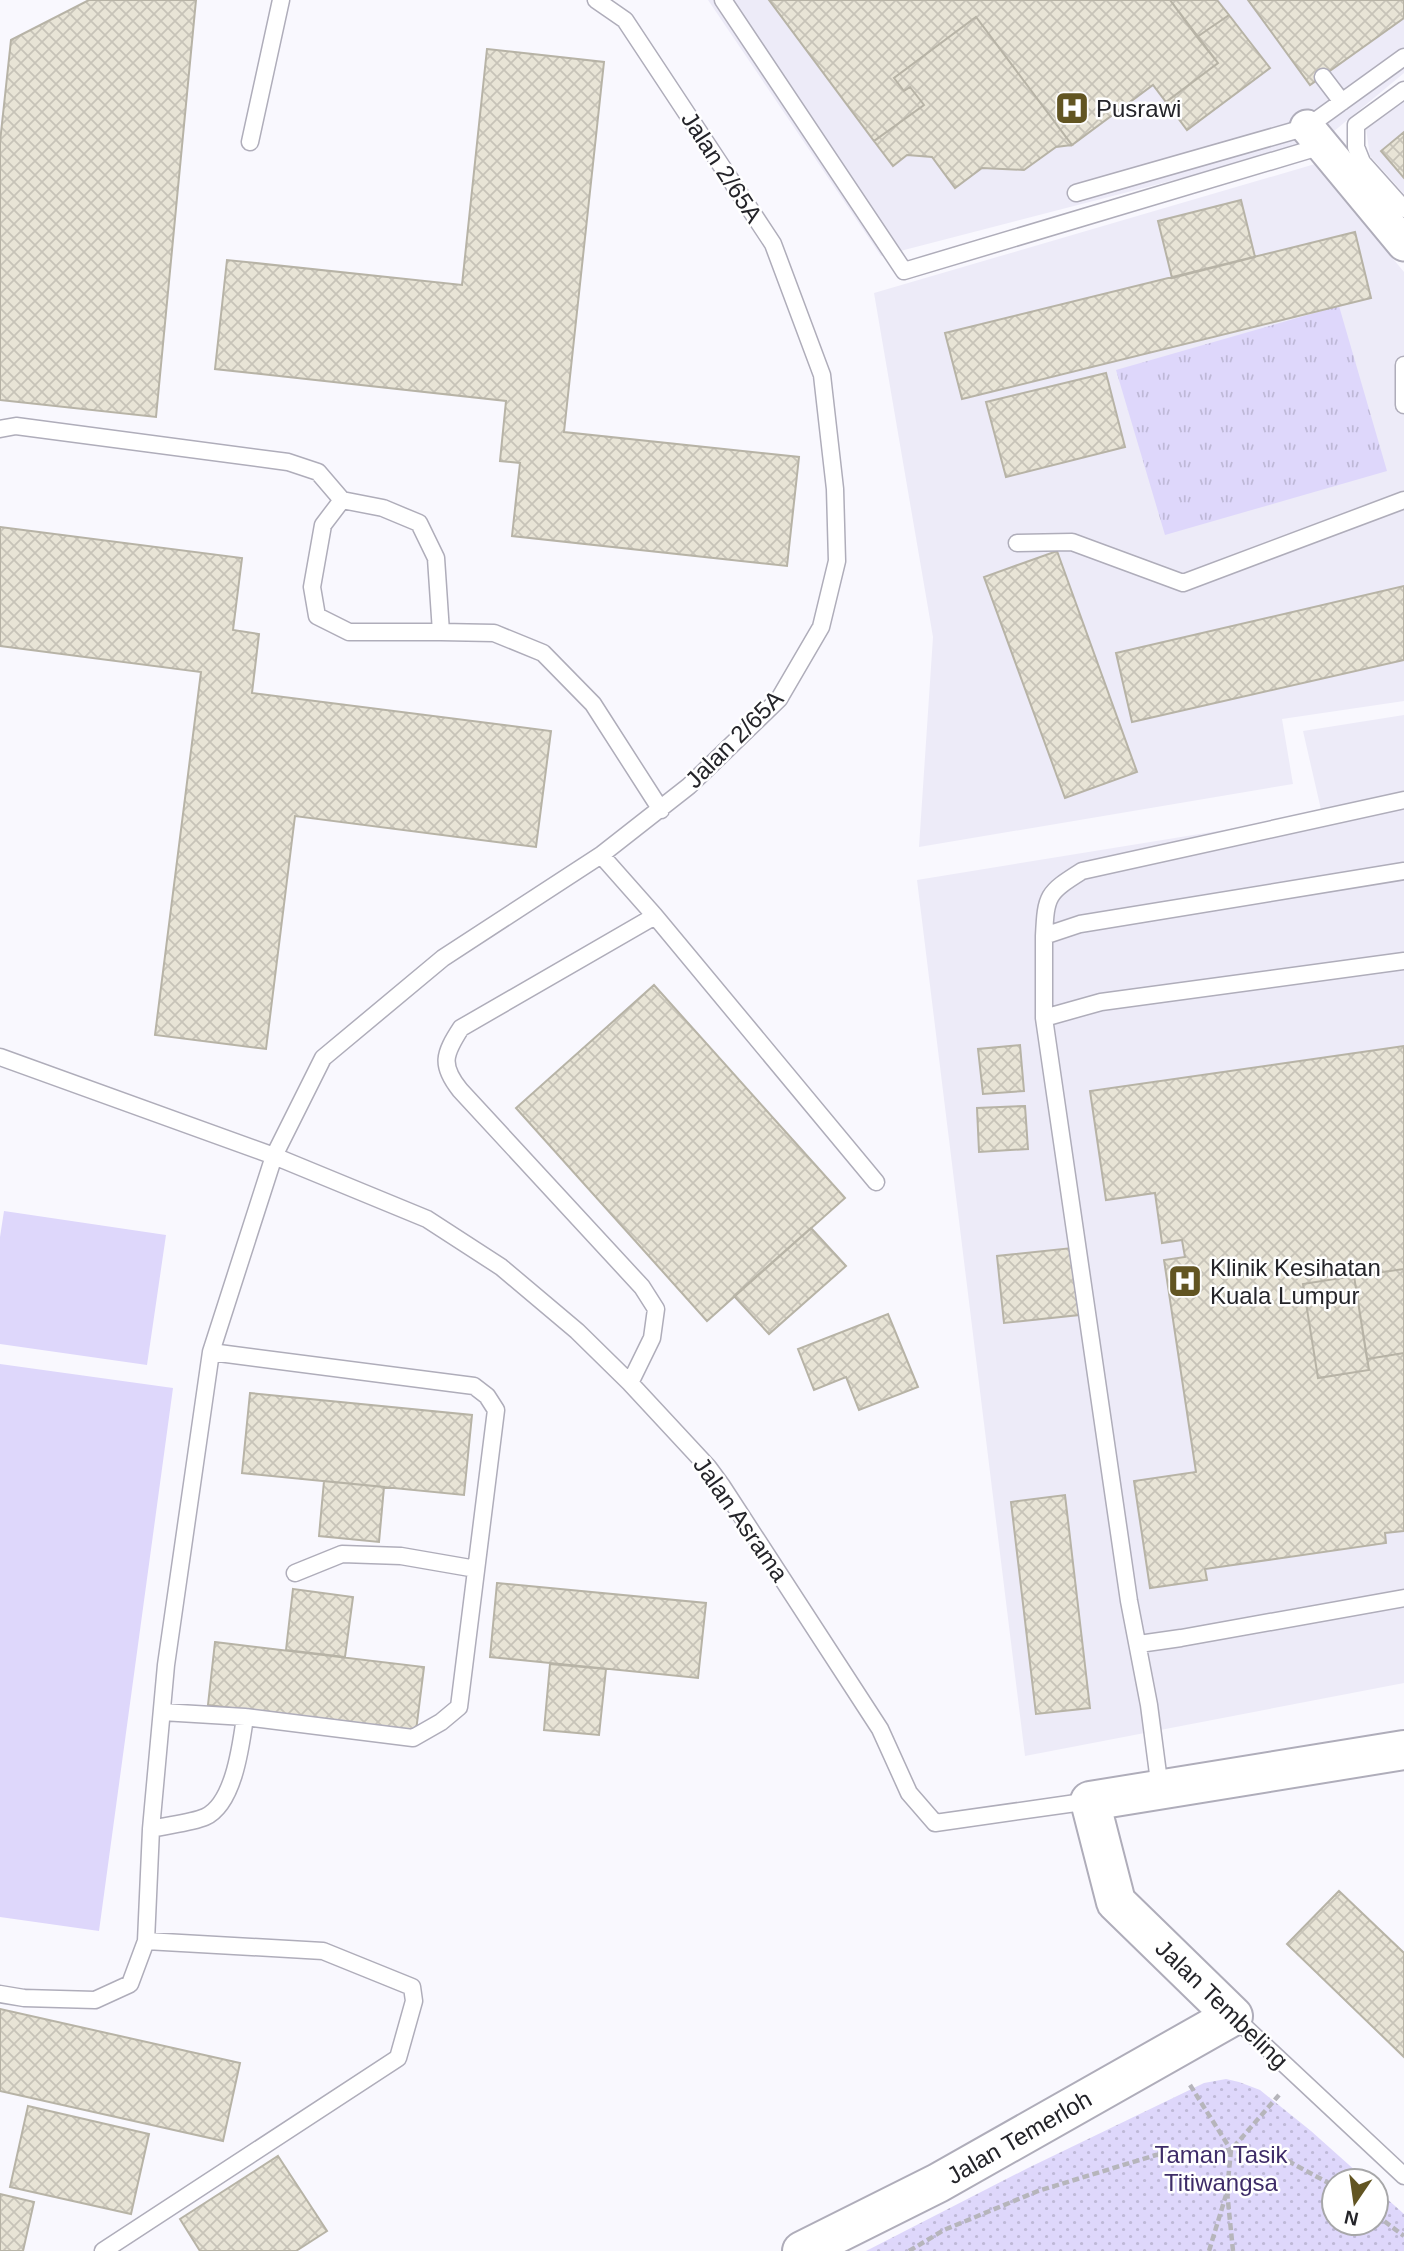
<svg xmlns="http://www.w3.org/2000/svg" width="1404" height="2251" font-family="Arial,sans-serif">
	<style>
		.built { fill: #edebf8 }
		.grass { fill: url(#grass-tufts) }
		.park { fill: url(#park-dots) }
		.pitch { fill: #ded7fb }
		.building { fill: url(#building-cross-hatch); stroke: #b7b3a6; stroke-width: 2 }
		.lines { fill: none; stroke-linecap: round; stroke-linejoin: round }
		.lane-casing { stroke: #afadba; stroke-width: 19 }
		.street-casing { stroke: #afadba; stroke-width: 37 }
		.secondary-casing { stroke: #afadba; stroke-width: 42 }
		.path { stroke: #b6b5bb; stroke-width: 4.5; stroke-dasharray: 7 3.5; stroke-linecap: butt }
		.lane { stroke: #fff; stroke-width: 16 }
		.street { stroke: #fff; stroke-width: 33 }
		.secondary { stroke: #fff; stroke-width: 38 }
		.labels { text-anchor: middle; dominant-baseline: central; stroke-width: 5; stroke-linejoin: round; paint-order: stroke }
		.poi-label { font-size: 24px; fill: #242429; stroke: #fff; text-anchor: start }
		.street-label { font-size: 24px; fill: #242429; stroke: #fff }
		.park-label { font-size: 24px; fill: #3e2c68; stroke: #fff }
	</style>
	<defs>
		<pattern id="grass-tufts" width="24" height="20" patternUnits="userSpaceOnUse" patternTransform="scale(1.75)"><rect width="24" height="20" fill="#ded7fb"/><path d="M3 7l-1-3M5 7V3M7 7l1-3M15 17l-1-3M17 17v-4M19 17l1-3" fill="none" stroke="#beb8d7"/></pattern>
		<pattern id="park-dots" width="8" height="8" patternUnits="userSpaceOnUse" patternTransform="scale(1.75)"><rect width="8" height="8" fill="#ded7fb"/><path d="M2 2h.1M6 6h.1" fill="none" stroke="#beb8d7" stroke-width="1.8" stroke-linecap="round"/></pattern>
		<pattern id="building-cross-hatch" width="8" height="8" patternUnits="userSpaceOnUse" patternTransform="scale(1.75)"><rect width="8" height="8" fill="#e8e4d6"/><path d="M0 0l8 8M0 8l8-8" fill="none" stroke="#c7c3b8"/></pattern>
	</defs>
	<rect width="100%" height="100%" fill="#f9f8fe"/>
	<path class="built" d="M708,0H1404V73L1321,142L881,256Z
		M1404,101V194L1370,156L1366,129Z
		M1315,164L1404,272V701L1282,719L1293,784L919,847L933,637L874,293Z
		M1404,715V1683L1025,1756L917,880L1322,814L1303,731Z"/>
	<path class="grass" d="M1339,306L1387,471L1165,535L1116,370Z"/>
	<path class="park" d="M1226,2079L1239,2082L1260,2090L1311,2131L1367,2181H1334V2223H1376V2189L1404,2214V2251H866L1028,2168L1204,2083Z"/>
	<path class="pitch" d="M4,1211L166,1235L147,1365L0,1344V1237Z
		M0,1364L173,1388L99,1931L0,1917Z"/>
	<path class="building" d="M89,0H196L156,417L0,400V142L11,40Z
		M769,0H1170L1218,63L1166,102L1153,85L1072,145L976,17L894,78L904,91L910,87L924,105L874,141Z
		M1170,0H1217L1229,15L1197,37Z
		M1248,0H1404V18L1310,85Z
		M1229,15L1270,68L1187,130L1166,102L1218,63L1197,37Z
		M976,17L1072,145L1056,147L1024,170L982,168L955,188L932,157L907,155L893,166L874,141L924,105L910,87L904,91L894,78Z
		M487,49L604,62L564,432L799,457L787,566L512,536L520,463L500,461L506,401L215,369L227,260L462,285Z
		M1404,132V178L1381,151Z
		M1241,200L1255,257L1172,278L1158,221Z
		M1355,232L1371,298L962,399L945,333Z
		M1106,373L1125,447L1006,477L986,402Z
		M0,527L242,558L233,630L259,634L252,693L551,731L536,847L295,816L266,1049L155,1035L201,672L0,646Z
		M1057,551L1137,772L1065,798L984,577Z
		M1404,586V660L1132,722L1116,653Z
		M654,985L845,1198L707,1321L516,1108Z
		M1020,1045L1024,1091L983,1094L978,1049Z
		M1404,1046V1531L1385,1533L1386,1543L1205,1569L1207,1580L1150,1588L1134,1481L1196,1472L1164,1260L1185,1257L1182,1240L1162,1243L1155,1193L1106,1200L1090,1091Z
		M1025,1106L1028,1149L979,1152L977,1108Z
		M811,1228L846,1266L769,1334L734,1296Z
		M1072,1248L1079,1315L1004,1323L997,1256Z
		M1404,1269V1353L1367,1359L1354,1276Z
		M1354,1276L1369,1370L1318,1378L1303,1284Z
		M888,1314L918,1387L859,1410L846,1377L814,1390L798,1349Z
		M250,1393L472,1415L464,1495L242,1473Z
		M324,1481L384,1487L379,1542L319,1536Z
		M1065,1495L1090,1708L1036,1714L1011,1502Z
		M497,1583L706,1603L698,1678L490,1657Z
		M293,1589L353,1597L345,1657L286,1650Z
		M215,1642L424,1667L416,1731L208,1705Z
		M550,1664L606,1669L599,1735L544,1730Z
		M1339,1891L1404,1953V2057L1287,1944Z
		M0,2009L240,2063L223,2141L0,2091Z
		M28,2106L149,2134L131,2214L10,2187Z
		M278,2156L327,2231L296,2251H200L180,2219Z
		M0,2194L34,2202L23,2251H0Z"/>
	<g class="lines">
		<g class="lane-casing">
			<path id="lane" d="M723,0L904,271L1322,146
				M1323,77L1342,102
				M1404,90L1356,125V147L1362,162L1404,209
				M250,142L281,0
				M1076,193L1307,127L1404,57
				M1404,365V405
				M0,429L16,426L288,462L318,472L342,500
				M342,500L383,508L419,523L436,558L441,632H349L317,616L312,587L323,525Z
				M1017,543L1072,542L1183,583L1404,500
				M441,632L494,633L543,653L593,704L661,810
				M601,855L655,916L876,1182
				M1044,936C1046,895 1047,893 1082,871L1404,800
				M1044,1018L1101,1002L1404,961
				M0,1057L274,1156L427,1219L501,1267L577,1331L630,1383L708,1467L722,1486L880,1729L909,1793L935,1823L1090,1801
				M630,1383L652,1338L656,1309L642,1287L460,1090C440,1065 444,1054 461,1028L655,916
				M295,1573L342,1554L401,1556L476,1569
				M1139,1644L1181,1638L1404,1598
				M162,1712L245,1717L413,1738L441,1722L459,1707L496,1410L487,1396L474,1386L211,1352
				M1160,1789L1149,1705L1129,1601L1044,1018V936L1080,924L1404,871
				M151,1829C167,1825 191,1823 205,1817C234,1804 241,1745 245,1717
				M0,1994L24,1998L95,2000L130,1984L146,1941L151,1829L166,1665L211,1352L274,1156L323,1058L443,958L601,855L689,786L779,699L821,627L837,561L835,489L822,375L773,244L625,20L596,0
				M1233,2016L1404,2176
				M103,2251L398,2058L414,2001L412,1987L323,1951L146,1941"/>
		</g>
		<g class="street-casing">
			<path id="street" d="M1307,127L1404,244"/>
		</g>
		<g class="secondary-casing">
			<path id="secondary" d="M802,2251L938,2183L1233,2016L1116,1902L1090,1801L1404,1750"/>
		</g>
		<path class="path" d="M1190,2085L1231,2150
			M1376,2215L1404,2236
			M909,2251L944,2230L1038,2191L1156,2155L1231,2150L1288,2161L1334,2186
			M1209,2251L1226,2195
			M1233,2251L1227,2191L1231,2150L1279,2095"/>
		<use href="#lane" class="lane"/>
		<use href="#street" class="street"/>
		<use href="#secondary" class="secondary"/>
	</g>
	<defs>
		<g id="hospital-square" transform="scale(1.75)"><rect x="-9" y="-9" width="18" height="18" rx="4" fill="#625522" stroke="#fff"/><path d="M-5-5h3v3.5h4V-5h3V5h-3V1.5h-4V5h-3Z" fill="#fff"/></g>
	</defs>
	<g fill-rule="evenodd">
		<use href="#hospital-square" x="1072" y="108"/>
		<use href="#hospital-square" x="1185" y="1281"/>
	</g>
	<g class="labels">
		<g class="poi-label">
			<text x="1096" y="108">Pusrawi</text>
			<text x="1210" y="1267">Klinik Kesihatan<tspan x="1210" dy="28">Kuala Lumpur</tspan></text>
		</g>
		<g class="street-label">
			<text transform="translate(722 167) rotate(57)">Jalan 2/65A</text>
			<text transform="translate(734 739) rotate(-45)">Jalan 2/65A</text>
			<text transform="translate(741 1519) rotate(55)">Jalan Asrama</text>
			<text transform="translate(1222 2004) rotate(44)">Jalan Tembeling</text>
			<text transform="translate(1019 2137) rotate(-30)">Jalan Temerloh</text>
		</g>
		<g class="park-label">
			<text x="1221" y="2154">Taman Tasik<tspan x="1221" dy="28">Titiwangsa</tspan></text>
		</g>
	</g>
	<g transform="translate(1355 2202) rotate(193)"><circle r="33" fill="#ffffff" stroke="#a7a7a9" stroke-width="2"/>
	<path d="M0-5L12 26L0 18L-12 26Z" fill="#625522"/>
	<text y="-10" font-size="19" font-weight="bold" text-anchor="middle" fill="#242429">N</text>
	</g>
</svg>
